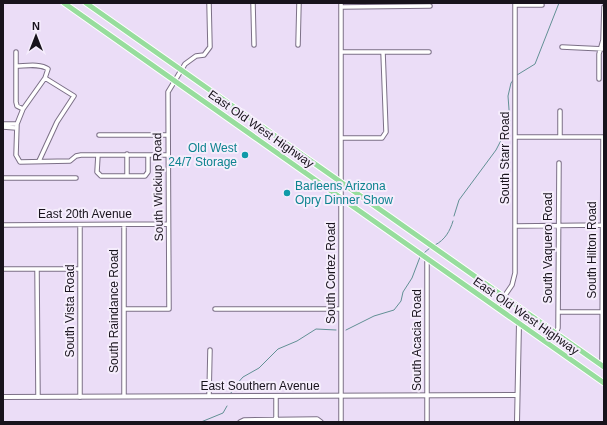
<svg xmlns="http://www.w3.org/2000/svg" width="607" height="425" font-family="Helvetica,sans-serif">
	<style>
		.lines { fill: none; stroke-linecap: round; stroke-linejoin: round }
		.stream { stroke: #629095; stroke-width: 1 }
		.minor-casing { stroke: #7c7087; stroke-width: 5.5 }
		.tertiary-casing { stroke: #7c7087; stroke-width: 6 }
		.primary-casing { stroke: #fff; stroke-width: 7 }
		.minor { stroke: #fff; stroke-width: 3.5 }
		.tertiary { stroke: #fff; stroke-width: 4 }
		.primary { stroke: #97dd9d; stroke-width: 5 }
		.culture-dot { fill: #0f9aa8; stroke: #f5edfc; stroke-width: 1.5 }
		.labels { text-anchor: middle; dominant-baseline: central; stroke-width: 4; stroke-linejoin: round; paint-order: stroke }
		.street-label { font-size: 12px; fill: #18131c; stroke: #f5edfc }
		.culture-label { font-size: 12px; fill: #0d838f; stroke: #f5edfc; text-anchor: end }
	</style>
	<rect width="100%" height="100%" fill="#ebddf7"/>
	<g class="lines">
		<path class="stream" d="M517,75L535,64L559,3
			M454,216L459,200L496,150L510,123L508,96L511,83L514,79
			M435,245C445,240 450,231 453,221
			M424,253L431,247
			M346,330L374,316L394,310L401,301L403,292L412,278L420,257
			M231,393L234,387L243,377L259,368L278,349L297,341L316,329L336,330
			M201,422L223,413L227,406"/>
		<g class="minor-casing">
			<path id="minor" d="M253,3L254,45
				M515,5H542
				M341,7L430,6
				M298,45L299,3
				M562,47L604,49
				M16,52V102L17,106L23,109
				M341,52H429
				M16,66C25,66 40,63 48,69L45,78L23,109L17,124L16,155L20,162L70,161L76,156L81,155H168
				M599,79V54L603,40L604,7
				M560,111V137
				M3,124H17
				M3,127L16,128
				M99,135H168
				M515,137H604
				M341,138H382L386,132L383,52
				M127,154V176
				M98,155L97,172L101,176H145L148,172V155
				M39,161L57,122L74,96L45,78
				M3,178H76
				M3,225L168,224
				M124,225V396
				M515,226L602,225
				M3,269H80
				M37,269L38,397
				M497,307L512,285L515,273V3
				M124,309H169L168,92L185,64L196,56L204,55L210,47L209,3
				M215,309H341
				M558,312H602
				M556,333L558,328L559,163
				M600,364L602,360L603,137
				M209,396L210,350
				M276,396V422
				M80,397V225
				M240,422L244,420L317,419L321,422
				M341,422V3
				M427,422V262L428,259"/>
		</g>
		<g class="tertiary-casing">
			<path id="tertiary" d="M3,397L517,395
				M517,422L519,323"/>
		</g>
		<g class="primary-casing">
			<path id="primary" d="M64,3L604,383
				M86,3L604,367"/>
		</g>
		<use href="#minor" class="minor"/>
		<use href="#tertiary" class="tertiary"/>
		<use href="#primary" class="primary"/>
	</g>
	<g class="culture-dot">
		<circle cx="245" cy="155" r="4"/>
		<circle cx="287" cy="193" r="4"/>
	</g>
	<g class="labels">
		<g class="street-label">
			<text transform="translate(261 129) rotate(35)">East Old West Highway</text>
			<text transform="translate(505 158) rotate(-90)">South Starr Road</text>
			<text transform="translate(158 187) rotate(-91)">South Wickiup Road</text>
			<text x="85" y="214">East 20th Avenue</text>
			<text transform="translate(548 248) rotate(-90)">South Vaquero Road</text>
			<text transform="translate(592 250) rotate(-90)">South Hilton Road</text>
			<text transform="translate(331 273) rotate(-90)">South Cortez Road</text>
			<text transform="translate(70 311) rotate(-90)">South Vista Road</text>
			<text transform="translate(114 311) rotate(-90)">South Raindance Road</text>
			<text transform="translate(526 316) rotate(35)">East Old West Highway</text>
			<text transform="translate(417 340) rotate(-90)">South Acacia Road</text>
			<text x="260" y="386">East Southern Avenue</text>
		</g>
		<g class="culture-label">
			<text x="237" y="148">Old West<tspan x="237" dy="14">24/7 Storage</tspan></text>
			<text x="295" y="186" text-anchor="start">Barleens Arizona<tspan x="295" dy="14">Opry Dinner Show</tspan></text>
		</g>
	</g>
	<rect width="607" height="425" fill="none" stroke="#18131c" stroke-width="8"/>
	<g transform="translate(36 36)" stroke="#f5edfc" stroke-width="3" paint-order="stroke">
	<path d="M0-3L7 15L0 10L-7 15Z" fill="#18131c"/>
	<text y="-6" font-size="11" font-weight="bold" text-anchor="middle" fill="#18131c">N</text>
	</g>
</svg>
